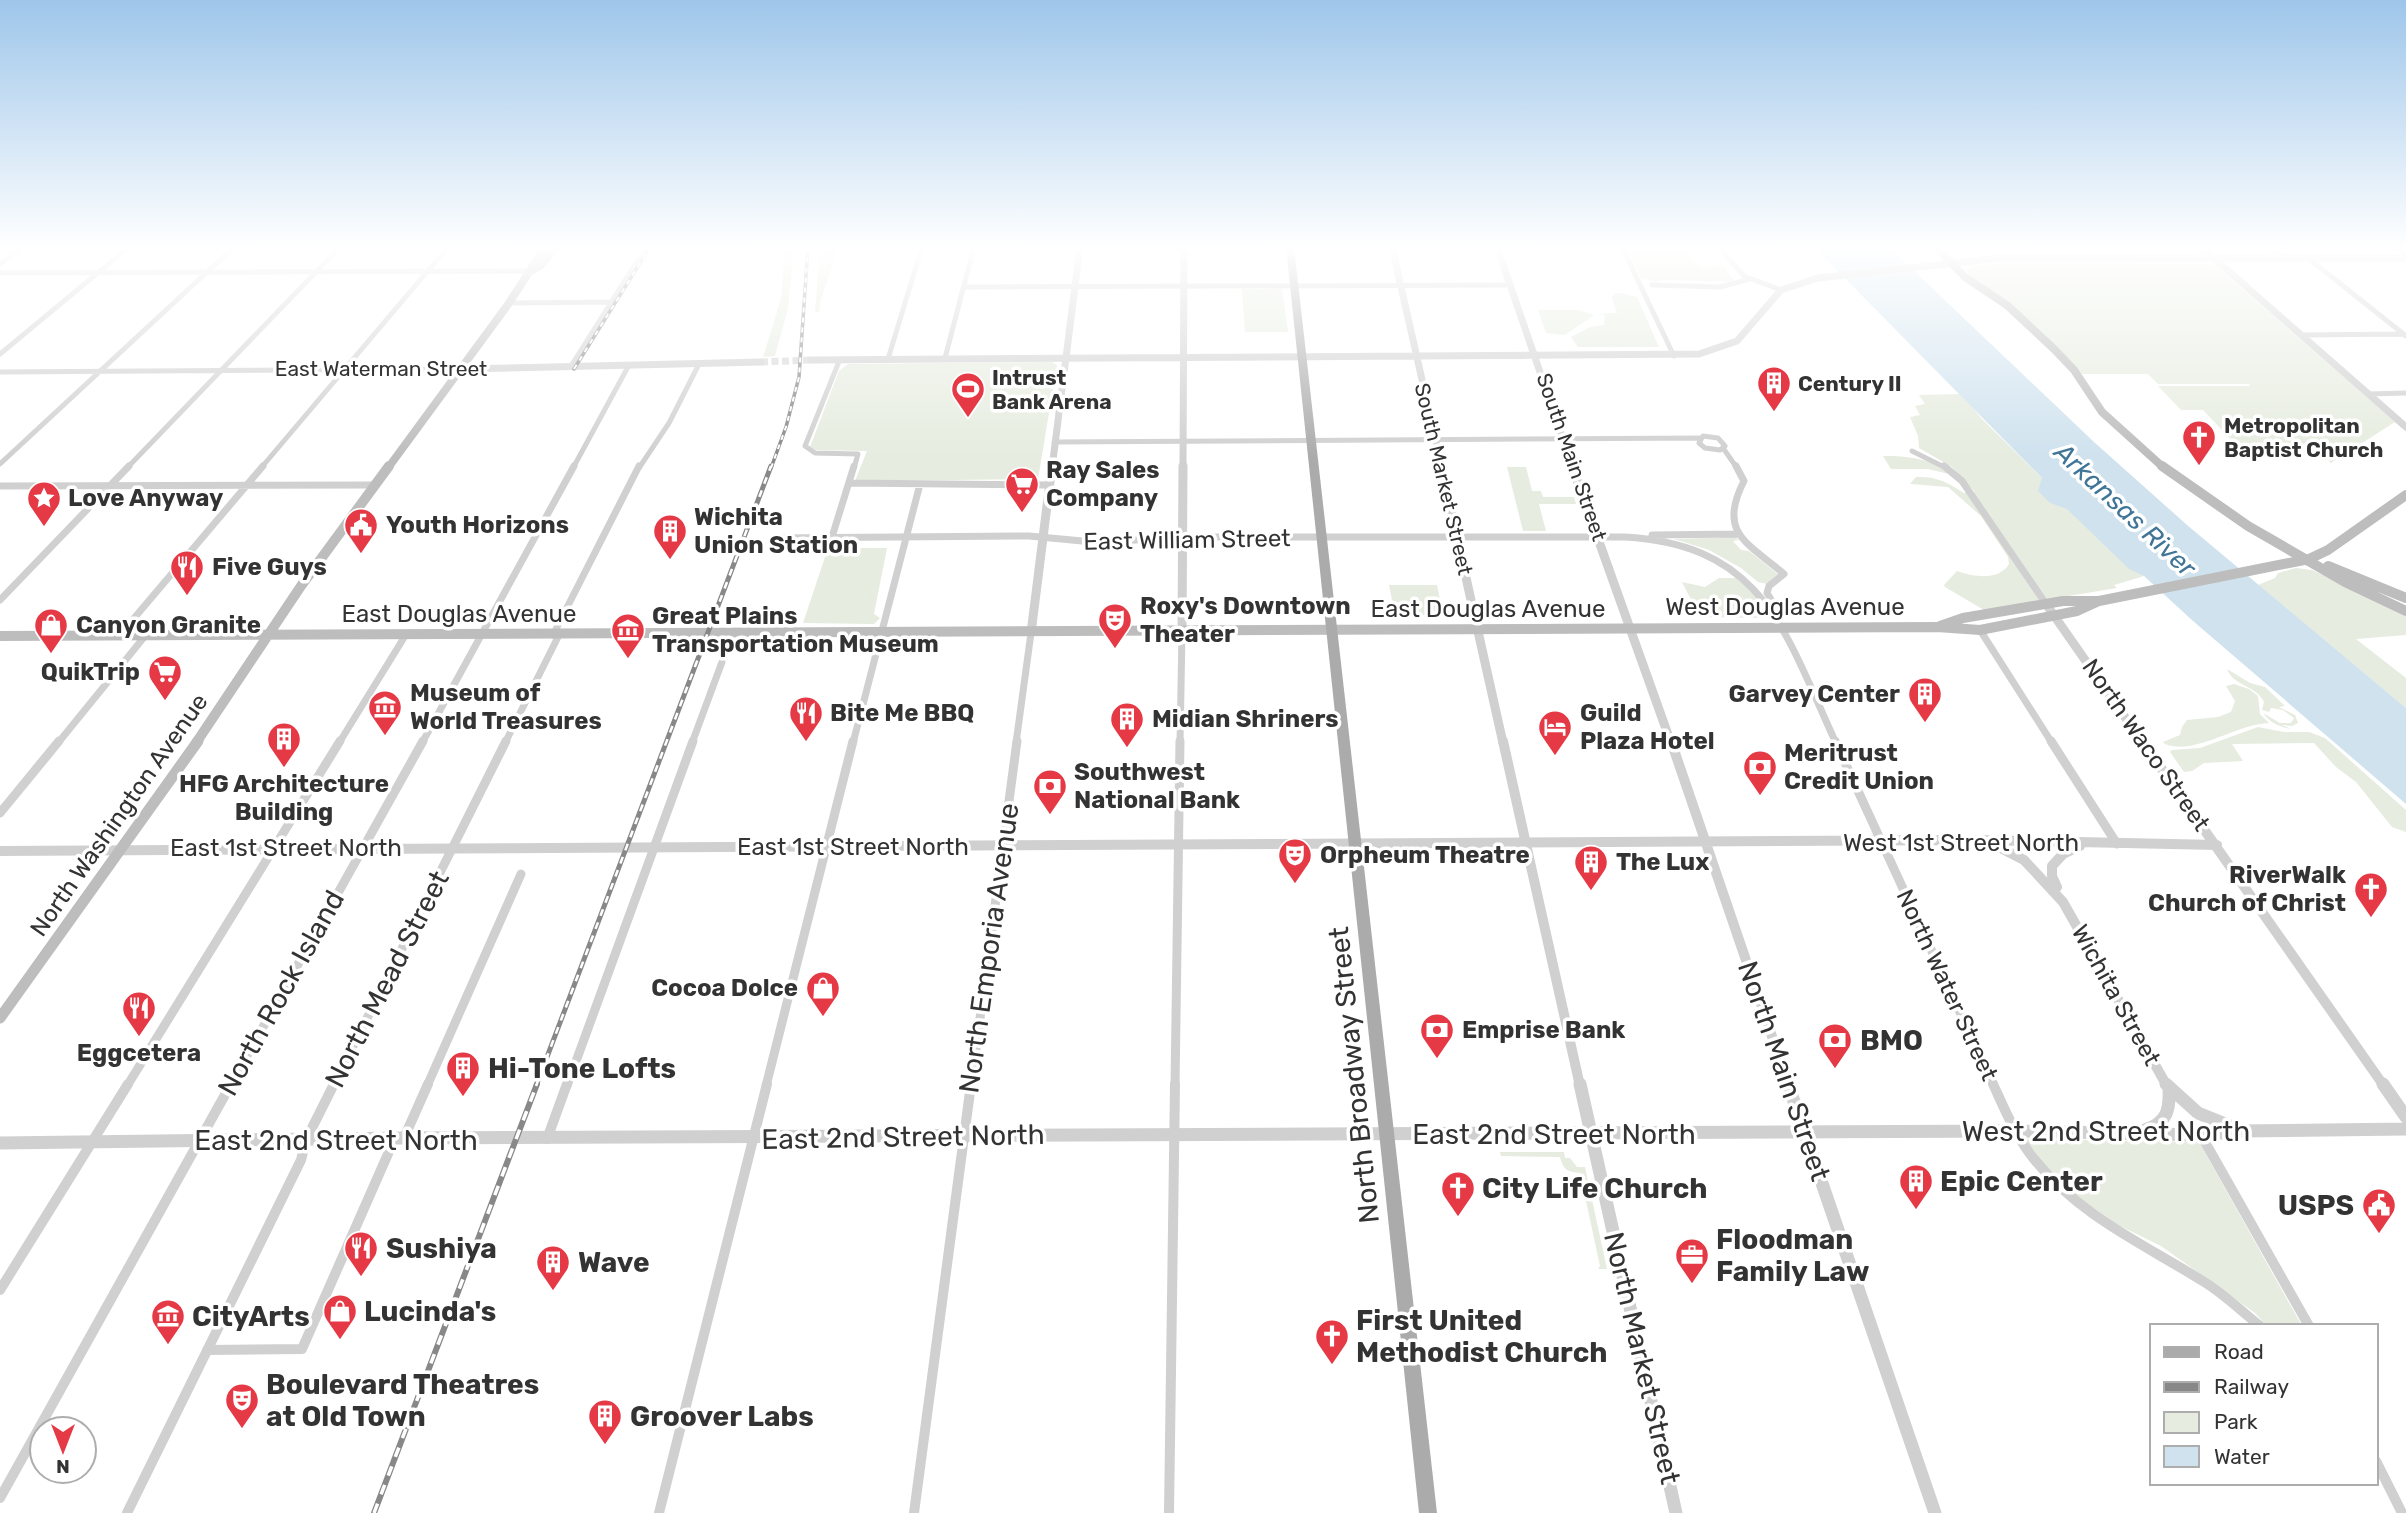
<svg xmlns="http://www.w3.org/2000/svg" width="2406" height="1513" font-family="Rubik,sans-serif">
	<style>
		.green { fill: #e6ecdf }
		.water { fill: #cfe2ee }
		.lines { fill: none; stroke-linecap: round; stroke-linejoin: round }
		.tertiary-tunnel { stroke: #d6d6d6; stroke-width: 7; stroke-dasharray: 7 3.5; stroke-linecap: butt }
		.minor-far3 { stroke: #d0d0d0; stroke-width: 5 }
		.minor-far2 { stroke: #d0d0d0; stroke-width: 7 }
		.minor-far1 { stroke: #d0d0d0; stroke-width: 9 }
		.minor { stroke: #d0d0d0; stroke-width: 10 }
		.tertiary-far3 { stroke: #d0d0d0; stroke-width: 7 }
		.tertiary-far2 { stroke: #d0d0d0; stroke-width: 9 }
		.tertiary-far1 { stroke: #d0d0d0; stroke-width: 10 }
		.tertiary { stroke: #d0d0d0; stroke-width: 13 }
		.secondary-far2 { stroke: #bdbdbd; stroke-width: 8 }
		.secondary-far1 { stroke: #bdbdbd; stroke-width: 10 }
		.secondary { stroke: #bdbdbd; stroke-width: 11 }
		.primary { fill: #ababab; fill-rule: evenodd }
		.motorway { fill: #9a9a9a; fill-rule: evenodd }
		.rail-far2-casing { stroke: #888; stroke-width: 3.5 }
		.rail-far1-casing { stroke: #888; stroke-width: 5 }
		.rail-casing { stroke: #888; stroke-width: 6 }
		.rail-far2 { stroke: #fff; stroke-width: 2; stroke-dasharray: 5; stroke-linecap: butt }
		.rail-far1 { stroke: #fff; stroke-width: 2.5; stroke-dasharray: 7; stroke-linecap: butt }
		.rail { stroke: #fff; stroke-width: 3.5; stroke-dasharray: 10; stroke-linecap: butt }
		.labels { text-anchor: middle; dominant-baseline: central; stroke-width: 7; stroke-linejoin: round; paint-order: stroke }
		.far-street-label { font-size: 21px; fill: #333; stroke: #fff }
		.far-poi-label { font-size: 21px; font-weight: bold; fill: #333; stroke: #fff; text-anchor: start }
		.poi-label { font-size: 24px; font-weight: bold; fill: #333; stroke: #fff; text-anchor: start }
		.street-label { font-size: 24px; fill: #333; stroke: #fff }
		.water-label { font-size: 26px; font-style: italic; fill: #3f7597; stroke: #fff }
		.near-street-label { font-size: 28px; fill: #333; stroke: #fff }
		.near-poi-label { font-size: 28px; font-weight: bold; fill: #333; stroke: #fff; text-anchor: start }
	</style>
	<rect width="100%" height="100%" fill="#fff"/>
	<path class="green" d="M785,247H794L788,308L775,356L763,357L781,299Z
		M820,247H839L821,299L819,312H815Z
		M1628,247H1685L1690,253L1694,263L1704,269L1722,264L1735,282L1662,280L1654,283L1649,279L1641,278Z
		M2005,263L2214,264L2395,422L2331,463L2312,444H2235L2203,410H2181L2158,386H2250L2249,384H2158L2148,374H2082C2061,349 2035,325 2010,305C1995,294 1978,285 1966,271L1971,266Z
		M1242,289H1282L1288,332H1245Z
		M1620,293L1637,297L1659,347H1578L1571,337L1590,327L1604,325L1605,315L1596,314L1617,313L1612,298L1614,294Z
		M1538,310H1578L1594,315L1565,335L1546,333Z
		M1052,362L1057,365L1038,479L855,481L867,451L815,450L810,447L839,371L848,364Z
		M1962,394L1981,418L2042,478L2050,503L2067,508L2129,568L2144,576L2114,585L2117,588L1984,610L1945,587L1944,585L1957,571C1974,577 1999,581 2009,564L2008,557L1981,516L1948,487L1910,484L1916,477C1936,476 1947,482 1964,493L1975,492L1952,467L1919,448L1918,436L1910,417L1920,415L1915,406L1925,404L1919,395Z
		M1883,456C1907,456 1932,458 1949,474L1928,469H1891Z
		M1507,467H1526L1532,491H1541L1543,497H1574L1576,504H1539L1546,531H1523Z
		M1735,537L1739,540L1733,541L1741,550L1749,551L1779,575L1767,584L1758,582L1741,568L1709,550L1674,539Z
		M828,548H887L874,614L880,618L874,624L803,623Z
		M2296,568L2312,570L2406,614V635L2356,639L2406,678V708L2258,585L2275,578L2278,573Z
		M1719,578H1737C1750,590 1762,601 1767,618L1700,617L1682,582L1705,587Z
		M1389,585H1437L1443,615H1395Z
		M2227,669L2250,683L2265,687L2285,706L2279,707L2295,715L2298,723L2292,726L2282,725L2291,729C2280,727 2270,723 2263,713L2280,723H2291L2294,718L2283,710L2271,708L2269,712L2262,710L2264,702C2256,685 2233,686 2227,669Z
		M2234,684L2249,689L2258,696L2260,714L2269,723C2236,724 2195,756 2165,744L2163,742L2180,735L2182,727L2187,720L2218,717L2231,712L2235,701L2226,686Z
		M2258,727L2284,732H2309L2325,738L2406,810V832L2392,827L2356,782L2336,767L2314,743L2232,744L2243,761L2204,763L2192,771L2184,772L2170,752L2172,750L2200,748Z
		M2025,1139L2199,1142L2302,1326H2267L2255,1313L2161,1246L2108,1220L2069,1190L2042,1162Z
		M1500,1152H1564L1565,1158H1570L1577,1167H1585L1607,1269H1598L1600,1266L1580,1173C1567,1172 1563,1169 1560,1157L1501,1156Z"/>
	<path class="water" d="M1814,247H1889L2094,442L2187,525L2406,708V804L2193,621L2144,576L2129,569L2067,509L2050,503L2038,491L2042,478Z"/>
	<g class="lines">
		<path class="tertiary-tunnel" d="M761,362L811,360"/>
		<path class="minor-far3" d="M1622,247L1674,356
			M1719,247L1744,276L1781,290
			M2271,247L2285,258
			M2395,247L2406,255
			M2308,258L2406,336
			M0,264L23,247
			M0,273L531,271
			M1652,285L1720,287L1750,279
			M964,287L1511,285
			M509,303L611,302
			M2301,335L2403,334
			M0,354L129,247
			M945,358L974,247
			M840,359L805,446L815,453L858,454L854,468
			M888,359L922,247
			M571,366L646,247
			M0,372L462,369
			M2368,394L2406,393
			M1703,436L1718,438L1725,446L1720,450L1705,448L1699,443Z
			M1054,442L1700,438
			M1723,448L1737,468
			M1912,451L1946,468
			M0,464L234,247
			M127,468L340,247
			M261,468L448,247
			M573,468L629,365
			M639,468L669,423L699,364"/>
		<path class="minor-far2" d="M1736,466L1744,481C1717,533 1748,543 1784,574L1769,586
			M1944,466L1962,481L2046,604
			M849,483L1049,485
			M0,486L375,485
			M1652,535L1739,534
			M832,537L854,466
			M774,538L1029,536L1093,542L1200,537H1625C1765,545 1785,633 1836,743
			M1769,586L1767,593L1778,611V618
			M0,600L129,466
			M1980,630L2052,743
			M553,635L639,466
			M119,636L263,466
			M58,743L145,636
			M339,743L405,636
			M422,743L574,466
			M505,743L559,635
			M692,743L722,662
			M853,743L920,484
			M1016,743L1031,633
			M1180,743L1182,632"/>
		<path class="minor-far1" d="M1835,741L1994,1086
			M2051,741L2117,844
			M0,813L59,741
			M127,1086L340,741
			M230,1086L423,741
			M333,1086L506,741
			M427,1086L521,874
			M567,1086L693,741
			M766,1086L853,741
			M971,1086L1017,741
			M1175,1086L1180,741"/>
		<path class="minor" d="M1993,1084C2005,1110 2016,1137 2034,1159C2080,1216 2140,1242 2201,1280C2222,1292 2241,1311 2260,1326
			M2201,1135L2309,1326
			M404,1138L428,1084
			M547,1139L567,1084
			M0,1290L128,1084
			M207,1350L302,1349L395,1138
			M2376,1461L2402,1513
			M0,1498L231,1084
			M127,1513L301,1160L306,1140L334,1084
			M659,1513L767,1084
			M914,1513L971,1084
			M1169,1513L1175,1084"/>
		<path class="tertiary-far3" d="M1392,247L1442,468
			M1497,247L1573,468
			M2201,247L2406,427
			M811,360L1699,354L1737,341L1781,290L1818,278L2000,258H2406
			M462,369L761,362
			M1052,468L1080,247
			M1183,468L1184,247"/>
		<path class="tertiary-far2" d="M1441,466L1503,743
			M1572,466L1671,743
			M2046,604L2143,743
			M1182,632L1183,466
			M1031,633L1052,466"/>
		<path class="tertiary-far1" d="M1503,741L1580,1086
			M1671,741L1789,1086
			M2142,741L2384,1086
			M1993,844L2024,860L2063,902L2167,1086
			M0,851L1979,840L2217,845
			M2057,887L2052,876V866L2063,854L2080,846"/>
		<path class="tertiary" d="M1580,1084L1676,1513
			M1788,1084L1935,1513
			M2166,1084L2198,1113L2240,1130
			M2383,1084L2406,1117
			M2145,1130C2167,1123 2170,1110 2169,1089
			M0,1143L404,1138L2015,1131L2201,1135L2241,1131L2406,1129"/>
		<path class="secondary-far2" d="M1936,247L1965,277L2008,306L2054,349L2074,370L2102,412L2164,468
			M531,271L541,265L556,247
			M388,468L509,303L545,247"/>
		<path class="secondary-far1" d="M2162,466L2248,526L2345,582L2406,611
			M2328,566L2406,598
			M1940,626L1963,618L2063,601H2099L2309,559L2328,550L2406,495
			M0,636L1937,627L1980,630L2077,611L2099,601
			M196,743L301,586L389,466"/>
		<path class="secondary" d="M0,1018L198,741"/>
		<path class="primary" d="M1286,247H1294L1437,1513H1419Z"/>
		<path class="motorway" d="M540,247H548L543,251L540,250Z"/>
		<g class="rail-far2-casing">
			<path id="rail-far2" d="M574,369L650,247
				M771,468L786,427L799,377L808,247"/>
		</g>
		<g class="rail-far1-casing">
			<path id="rail-far1" d="M536,1086L771,466"/>
		</g>
		<g class="rail-casing">
			<path id="rail" d="M374,1513L537,1084"/>
		</g>
		<use href="#rail-far2" class="rail-far2"/>
		<use href="#rail-far1" class="rail-far1"/>
		<use href="#rail" class="rail"/>
	</g>
	<linearGradient id="sky" x2="0" y2="1"><stop stop-color="#9ec6ea"/><stop offset="0.54" stop-color="#fff"/><stop offset="1" stop-color="#fff" stop-opacity="0"/></linearGradient>
	<rect width="2406" height="458" fill="url(#sky)"/>
	<defs>
		<g id="building-pin" transform="scale(1.75)"><path d="M0 17L-7.5 6A9.5 9.5 0 1 1 7.5 6Z" fill="#e63946" stroke="#fff"/><path d="M-4-6H4V6H1V3H-1V6H-4ZM-2.5-4.3h1.7v1.8h-1.7ZM.8-4.3h1.7v1.8H.8ZM-2.5-1h1.7V.8h-1.7ZM.8-1h1.7V.8H.8Z" fill="#fff"/></g>
		<g id="stadium-pin" transform="scale(1.75)"><path d="M0 17L-7.5 6A9.5 9.5 0 1 1 7.5 6Z" fill="#e63946" stroke="#fff"/><path d="M0-5a6.5 5 0 1 0 0 10a6.5 5 0 1 0 0-10ZM-3.5-1.8h7v3.6h-7Z" fill="#fff"/></g>
		<g id="church-pin" transform="scale(1.75)"><path d="M0 17L-7.5 6A9.5 9.5 0 1 1 7.5 6Z" fill="#e63946" stroke="#fff"/><path d="M-1.2-6h2.4v3.5h3.3v2.4h-3.3V6h-2.4V-.1h-3.3v-2.4h3.3Z" fill="#fff"/></g>
		<g id="supermarket-pin" transform="scale(1.75)"><path d="M0 17L-7.5 6A9.5 9.5 0 1 1 7.5 6Z" fill="#e63946" stroke="#fff"/><path d="M-6-5.5h2.5l.6 2H6L4.5 2H-2.5L-4.4-4H-6ZM-1.5 3.2a1.3 1.3 0 1 0 .1 0ZM3 3.2a1.3 1.3 0 1 0 .1 0Z" fill="#fff"/></g>
		<g id="sight-pin" transform="scale(1.75)"><path d="M0 17L-7.5 6A9.5 9.5 0 1 1 7.5 6Z" fill="#e63946" stroke="#fff"/><path d="M0-6L1.8-2.2L6-1.7L2.9 1.2L3.7 5.4L0 3.3L-3.7 5.4L-2.9 1.2L-6-1.7L-1.8-2.2Z" fill="#fff"/></g>
		<g id="civic-pin" transform="scale(1.75)"><path d="M0 17L-7.5 6A9.5 9.5 0 1 1 7.5 6Z" fill="#e63946" stroke="#fff"/><path d="M-.6-6.5H3V-4.5H.6V-3L4-1V1h2V6H-6V1h2V-1L-.6-3ZM-1.2 2.5V6h2.4V2.5Z" fill="#fff"/></g>
		<g id="restaurant-pin" transform="scale(1.75)"><path d="M0 17L-7.5 6A9.5 9.5 0 1 1 7.5 6Z" fill="#e63946" stroke="#fff"/><path d="M-5-6h1v4h1v-4h1v4h1v-4h1v5L-1.5 .5V6h-2V.5L-5-1ZM5-6V6H3V1.5H1.5Q1.5-4 5-6Z" fill="#fff"/></g>
		<g id="theatre-pin" transform="scale(1.75)"><path d="M0 17L-7.5 6A9.5 9.5 0 1 1 7.5 6Z" fill="#e63946" stroke="#fff"/><path d="M-5-5.5Q0-4 5-5.5V0Q5 5 0 6Q-5 5-5 0ZM-3.3-2.5H-1v1.5H-3.3ZM1-2.5H3.3v1.5H1ZM-2.8 1Q0 5.5 2.8 1Z" fill="#fff"/></g>
		<g id="shop-pin" transform="scale(1.75)"><path d="M0 17L-7.5 6A9.5 9.5 0 1 1 7.5 6Z" fill="#e63946" stroke="#fff"/><path d="M-5-2.5h2.3a2.7 3.5 0 0 1 5.4 0H5L5.5 6h-11ZM-1.5-2.5h3a1.5 2.3 0 0 0-3 0Z" fill="#fff"/></g>
		<g id="museum-pin" transform="scale(1.75)"><path d="M0 17L-7.5 6A9.5 9.5 0 1 1 7.5 6Z" fill="#e63946" stroke="#fff"/><path d="M0-6L6-3V-2H-6V-3ZM-5-1h2V3h-2ZM-1-1h2V3h-2ZM3-1h2V3H3ZM-6 4H6V6H-6Z" fill="#fff"/></g>
		<g id="hotel-pin" transform="scale(1.75)"><path d="M0 17L-7.5 6A9.5 9.5 0 1 1 7.5 6Z" fill="#e63946" stroke="#fff"/><path d="M-6-4.5h1.5V1H6V5H4.5V3h-9V5H-6ZM-4 0a1.8 1.8 0 1 1 3.6 0ZM.5 0V-2.5h3Q6-2.5 6 0Z" fill="#fff"/></g>
		<g id="bank-pin" transform="scale(1.75)"><path d="M0 17L-7.5 6A9.5 9.5 0 1 1 7.5 6Z" fill="#e63946" stroke="#fff"/><path d="M-6-4H6V4H-6ZM0-2.3a2.3 2.3 0 1 0 0 4.6a2.3 2.3 0 1 0 0-4.6Z" fill="#fff"/></g>
		<g id="office-pin" transform="scale(1.75)"><path d="M0 17L-7.5 6A9.5 9.5 0 1 1 7.5 6Z" fill="#e63946" stroke="#fff"/><path d="M-6-3h4V-5.5h4V-3h4V5H-6ZM-1-4.5V-3h2v-1.5ZM-6 0V1H6V0Z" fill="#fff"/></g>
	</defs>
	<g fill-rule="evenodd">
		<use href="#building-pin" x="1774" y="383"/>
		<use href="#stadium-pin" x="968" y="389"/>
		<use href="#church-pin" x="2199" y="437"/>
		<use href="#supermarket-pin" x="1022" y="484"/>
		<use href="#sight-pin" x="44" y="498"/>
		<use href="#civic-pin" x="361" y="525"/>
		<use href="#building-pin" x="670" y="531"/>
		<use href="#restaurant-pin" x="187" y="567"/>
		<use href="#theatre-pin" x="1115" y="620"/>
		<use href="#shop-pin" x="51" y="625"/>
		<use href="#museum-pin" x="628" y="630"/>
		<use href="#supermarket-pin" x="165" y="672"/>
		<use href="#building-pin" x="1925" y="694"/>
		<use href="#museum-pin" x="385" y="707"/>
		<use href="#restaurant-pin" x="806" y="713"/>
		<use href="#building-pin" x="1127" y="719"/>
		<use href="#hotel-pin" x="1555" y="727"/>
		<use href="#building-pin" x="284" y="739"/>
		<use href="#bank-pin" x="1760" y="767"/>
		<use href="#bank-pin" x="1050" y="786"/>
		<use href="#theatre-pin" x="1295" y="855"/>
		<use href="#building-pin" x="1591" y="862"/>
		<use href="#church-pin" x="2371" y="889"/>
		<use href="#shop-pin" x="823" y="988"/>
		<use href="#restaurant-pin" x="139" y="1008"/>
		<use href="#bank-pin" x="1437" y="1030"/>
		<use href="#bank-pin" x="1835" y="1040"/>
		<use href="#building-pin" x="463" y="1068"/>
		<use href="#building-pin" x="1916" y="1181"/>
		<use href="#church-pin" x="1458" y="1188"/>
		<use href="#civic-pin" x="2379" y="1205"/>
		<use href="#restaurant-pin" x="361" y="1248"/>
		<use href="#office-pin" x="1692" y="1255"/>
		<use href="#building-pin" x="553" y="1262"/>
		<use href="#shop-pin" x="340" y="1311"/>
		<use href="#museum-pin" x="168" y="1316"/>
		<use href="#church-pin" x="1332" y="1336"/>
		<use href="#theatre-pin" x="242" y="1400"/>
		<use href="#building-pin" x="605" y="1416"/>
	</g>
	<g class="labels">
		<g class="far-street-label">
			<text x="381" y="368">East Waterman Street</text>
			<text transform="translate(1572 457) rotate(71)">South Main Street</text>
			<text transform="translate(1444 479) rotate(77)">South Market Street</text>
		</g>
		<g class="far-poi-label">
			<text x="992" y="377">Intrust<tspan x="992" dy="24">Bank Arena</tspan></text>
			<text x="1798" y="383">Century II</text>
			<text x="2224" y="425">Metropolitan<tspan x="2224" dy="24">Baptist Church</tspan></text>
		</g>
		<g class="poi-label">
			<text x="1046" y="470">Ray Sales<tspan x="1046" dy="28">Company</tspan></text>
			<text x="68" y="498">Love Anyway</text>
			<text x="694" y="517">Wichita<tspan x="694" dy="28">Union Station</tspan></text>
			<text x="386" y="525">Youth Horizons</text>
			<text x="212" y="567">Five Guys</text>
			<text x="1140" y="606">Roxy's Downtown<tspan x="1140" dy="28">Theater</tspan></text>
			<text x="652" y="616">Great Plains<tspan x="652" dy="28">Transportation Museum</tspan></text>
			<text x="76" y="625">Canyon Granite</text>
			<text x="140" y="672" text-anchor="end">QuikTrip</text>
			<text x="410" y="693">Museum of<tspan x="410" dy="28">World Treasures</tspan></text>
			<text x="1900" y="694" text-anchor="end">Garvey Center</text>
			<text x="830" y="713">Bite Me BBQ</text>
			<text x="1580" y="713">Guild<tspan x="1580" dy="28">Plaza Hotel</tspan></text>
			<text x="1152" y="719">Midian Shriners</text>
			<text x="1784" y="753">Meritrust<tspan x="1784" dy="28">Credit Union</tspan></text>
			<text x="1074" y="772">Southwest<tspan x="1074" dy="28">National Bank</tspan></text>
			<text x="284" y="784" text-anchor="middle">HFG Architecture<tspan x="284" dy="28">Building</tspan></text>
			<text x="1320" y="855">Orpheum Theatre</text>
			<text x="1616" y="862">The Lux</text>
			<text x="2346" y="875" text-anchor="end">RiverWalk<tspan x="2346" dy="28">Church of Christ</tspan></text>
			<text x="798" y="988" text-anchor="end">Cocoa Dolce</text>
			<text x="1462" y="1030">Emprise Bank</text>
			<text x="139" y="1053" text-anchor="middle">Eggcetera</text>
		</g>
		<g class="street-label">
			<text transform="translate(1187 540) rotate(-1)">East William Street</text>
			<text x="1785" y="607">West Douglas Avenue</text>
			<text x="1488" y="609">East Douglas Avenue</text>
			<text x="459" y="614">East Douglas Avenue</text>
			<text transform="translate(2146 745) rotate(55)">North Waco Street</text>
			<text transform="translate(119 815) rotate(-55)">North Washington Avenue</text>
			<text x="1961" y="843">West 1st Street North</text>
			<text x="853" y="847">East 1st Street North</text>
			<text x="286" y="848">East 1st Street North</text>
			<text transform="translate(1947 985) rotate(65)">North Water Street</text>
			<text transform="translate(2116 995) rotate(61)">Wichita Street</text>
		</g>
		<g class="water-label">
			<text transform="translate(2125 510) rotate(43)">Arkansas River</text>
		</g>
		<g class="near-street-label">
			<text transform="translate(989 948) rotate(-82)">North Emporia Avenue</text>
			<text transform="translate(387 979) rotate(-63)">North Mead Street</text>
			<text transform="translate(281 993) rotate(-61)">North Rock Island</text>
			<text transform="translate(1784 1071) rotate(71)">North Main Street</text>
			<text transform="translate(1354 1075) rotate(-96)">North Broadway Street</text>
			<text x="2106" y="1131">West 2nd Street North</text>
			<text x="1554" y="1134">East 2nd Street North</text>
			<text transform="translate(903 1137) rotate(-1)">East 2nd Street North</text>
			<text x="336" y="1140">East 2nd Street North</text>
			<text transform="translate(1642 1358) rotate(77)">North Market Street</text>
		</g>
		<g class="near-poi-label">
			<text x="1860" y="1040">BMO</text>
			<text x="488" y="1068">Hi-Tone Lofts</text>
			<text x="1940" y="1181">Epic Center</text>
			<text x="1482" y="1188">City Life Church</text>
			<text x="2354" y="1205" text-anchor="end">USPS</text>
			<text x="1716" y="1239">Floodman<tspan x="1716" dy="32">Family Law</tspan></text>
			<text x="386" y="1248">Sushiya</text>
			<text x="578" y="1262">Wave</text>
			<text x="364" y="1311">Lucinda's</text>
			<text x="192" y="1316">CityArts</text>
			<text x="1356" y="1320">First United<tspan x="1356" dy="32">Methodist Church</tspan></text>
			<text x="266" y="1384">Boulevard Theatres<tspan x="266" dy="32">at Old Town</tspan></text>
			<text x="630" y="1416">Groover Labs</text>
		</g>
	</g>
	<rect x="2150" y="1324" width="228" height="161" fill="#ffffff" stroke="#adadad" stroke-width="2"/>
	<rect x="2164" y="1347" width="35" height="10" fill="#ababab" stroke="#adadad" stroke-width="2"/>
	<text x="2214" y="1359" font-size="21" fill="#333333">Road</text>
	<rect x="2164" y="1382" width="35" height="10" fill="#888888" stroke="#adadad" stroke-width="2"/>
	<text x="2214" y="1394" font-size="21" fill="#333333">Railway</text>
	<rect x="2164" y="1412" width="35" height="21" fill="#e6ecdf" stroke="#adadad" stroke-width="2"/>
	<text x="2214" y="1429" font-size="21" fill="#333333">Park</text>
	<rect x="2164" y="1446" width="35" height="21" fill="#cfe2ee" stroke="#adadad" stroke-width="2"/>
	<text x="2214" y="1464" font-size="21" fill="#333333">Water</text>
	<g transform="translate(63 1450) rotate(180)"><circle r="33" fill="#ffffff" stroke="#adadad" stroke-width="2"/>
	<path d="M0-5L12 26L0 18L-12 26Z" fill="#e63946"/>
	<text y="-10" font-size="19" font-weight="bold" text-anchor="middle" fill="#333333">N</text>
	</g>
</svg>
